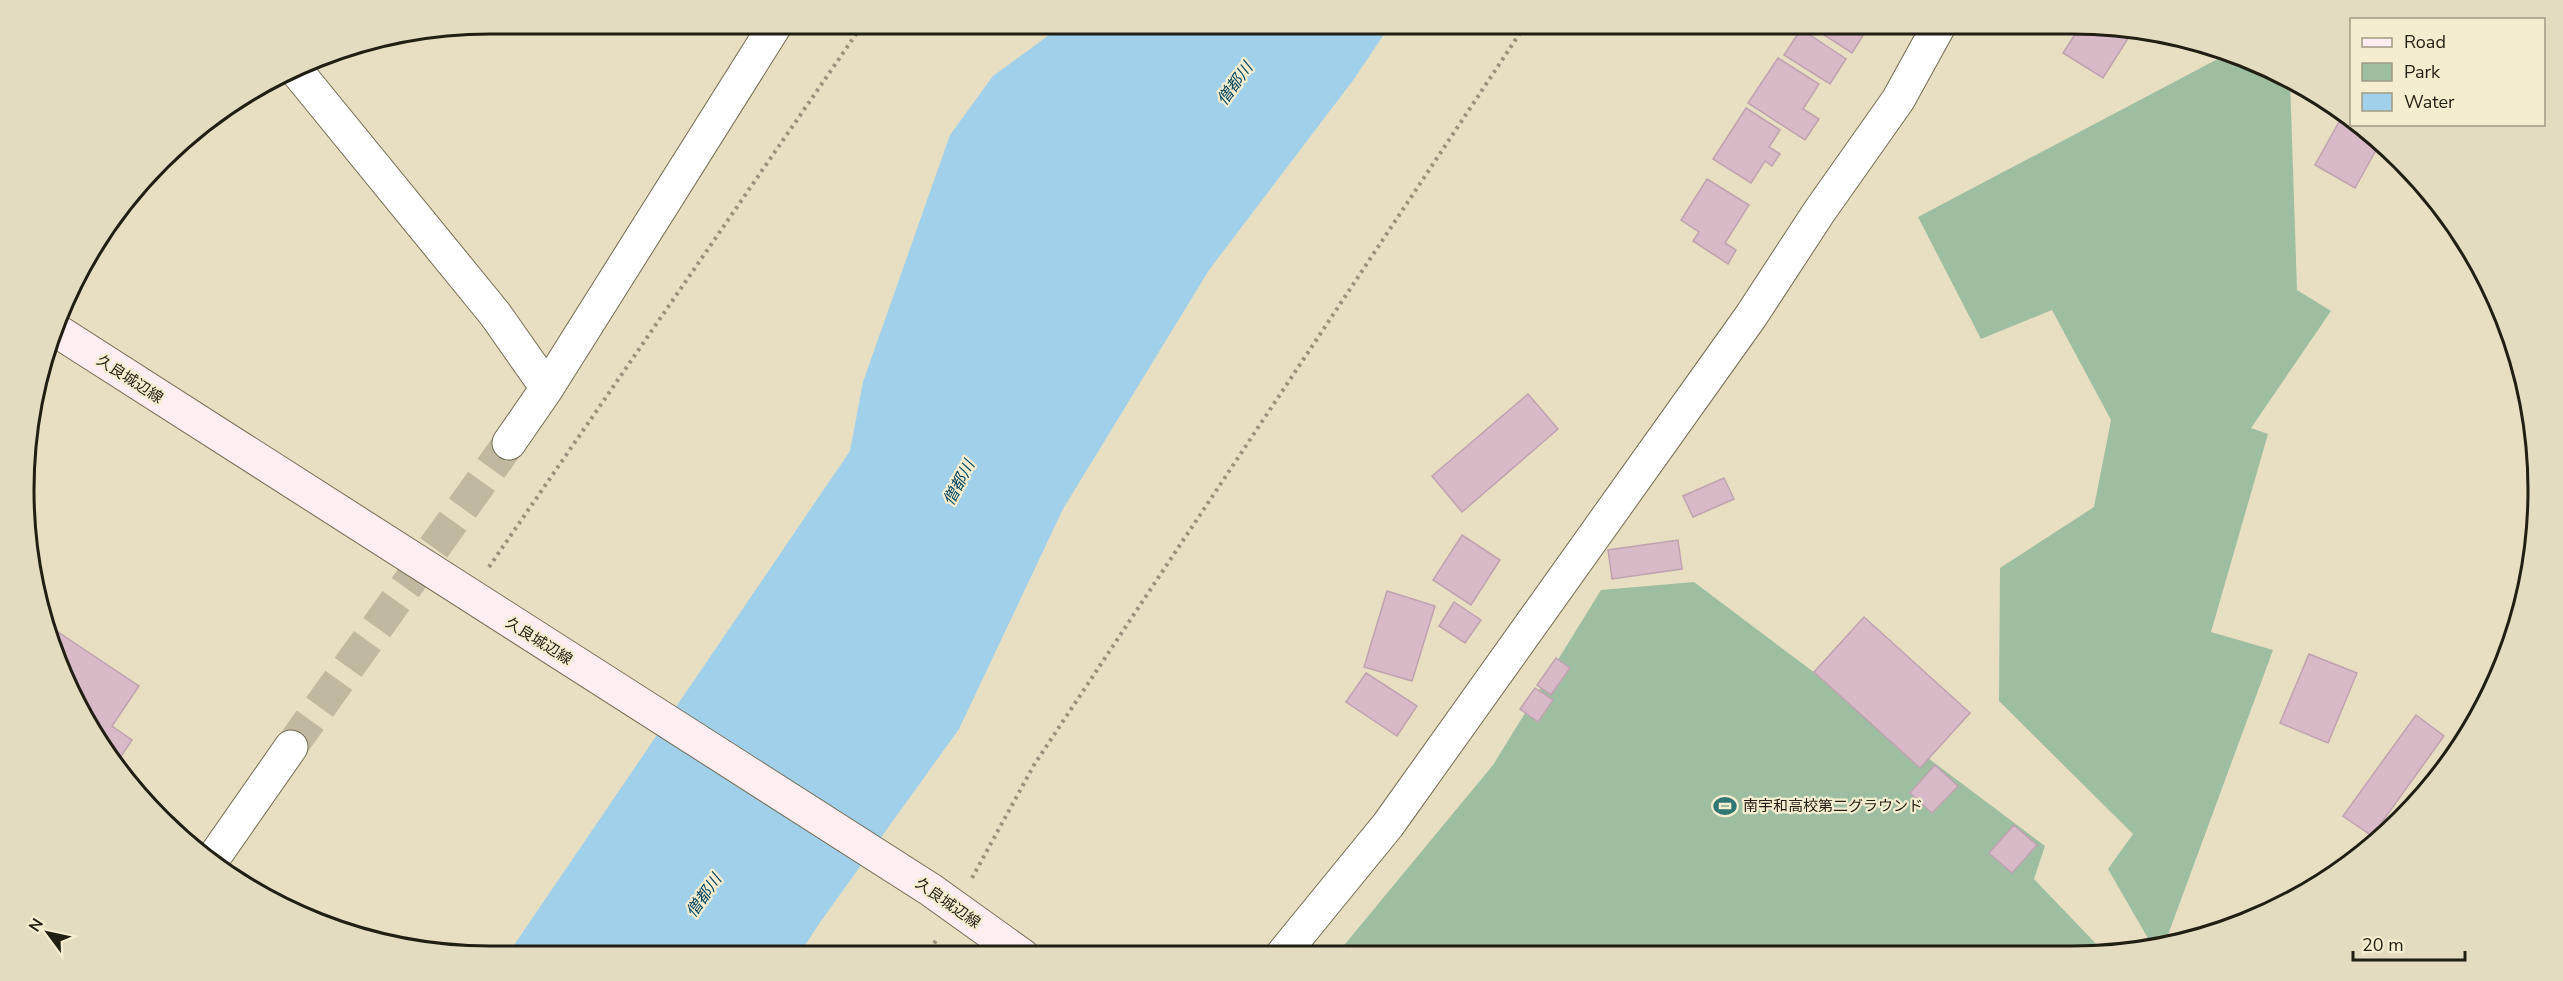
<svg xmlns="http://www.w3.org/2000/svg" width="2563" height="981" font-family="'Nunito Sans','Noto Sans JP',sans-serif">
	<style>
		.green { fill: #9ebea2 }
		.water { fill: #a1d0ea }
		.building { fill: #d8b9c8; stroke: #bfa2b0; stroke-width: 1.5 }
		.lines { fill: none; stroke-linecap: round; stroke-linejoin: round }
		.minor-tunnel { stroke: #c0b89f; stroke-width: 33; stroke-dasharray: 33 16; stroke-linecap: butt }
		.minor-casing { stroke: #726a50; stroke-width: 35 }
		.secondary-casing { stroke: #726a50; stroke-width: 35 }
		.path { stroke: #98927c; stroke-width: 4; stroke-dasharray: 3 4.5; stroke-linecap: butt }
		.minor { stroke: #fff; stroke-width: 33 }
		.secondary { stroke: #feedf1; stroke-width: 33 }
		.labels { text-anchor: middle; dominant-baseline: central; stroke-width: 4.5; stroke-linejoin: round; paint-order: stroke }
		.street-label { font-size: 15px; fill: #211e13; stroke: #f5edcf }
		.poi-label { font-size: 15px; fill: #211e13; stroke: #f5edcf; text-anchor: start }
		.water-label { font-size: 16px; font-style: italic; fill: #05465f; stroke: #f5edcf }
		.rim { fill: none; stroke: #211e13; stroke-width: 3 }
	</style>
	<rect width="100%" height="100%" fill="#e8dfc2"/>
	<path class="green" d="M2229,53L2279,72L2290,79L2297,290L2331,311L2251,428L2268,434L2211,632L2273,650L2165,943L2153,947L2108,869L2133,834L1999,701L2000,568L2094,507L2111,420L2052,310L1981,339L1918,217Z
		M1694,582L2045,846L2034,879L2101,949L2098,953L1336,955L1493,765L1601,590Z"/>
	<path class="water" d="M1064,24H1391L1354,79L1209,270L1063,509L959,729L821,921L798,956L506,957L850,451L863,382L950,135L993,76Z"/>
	<path class="building" d="M1807,24H1848L1864,34L1852,53Z
		M2081,25L2132,32L2103,78L2063,53Z
		M1801,29L1846,59L1830,84L1784,55Z
		M1778,58L1819,84L1803,109L1819,119L1805,140L1748,103Z
		M1746,108L1780,130L1769,147L1780,154L1772,166L1765,161L1751,183L1713,159Z
		M2344,113L2352,117V124H2361L2380,143L2355,188L2315,165Z
		M1707,179L1749,205L1725,243L1736,250L1728,264L1693,241L1699,232L1681,220Z
		M1528,394L1558,429L1462,512L1432,476Z
		M1724,478L1734,499L1693,517L1683,496Z
		M1462,535L1500,560L1471,605L1433,580Z
		M1678,540L1682,569L1612,579L1608,550Z
		M1387,591L1435,606L1412,681L1364,667Z
		M1454,602L1481,620L1465,643L1439,626Z
		M1864,617L1970,713L1920,768L1814,672Z
		M46,624L139,686L112,726L132,740L116,764L102,749L59,669Z
		M2309,654L2357,673L2328,743L2280,723Z
		M1556,658L1570,668L1551,695L1537,685Z
		M1366,673L1417,706L1397,736L1346,702Z
		M1535,688L1553,700L1538,722L1520,709Z
		M2416,715L2444,736L2372,836L2343,816Z
		M1935,765L1958,786L1932,813L1910,793Z
		M2014,825L2037,845L2012,873L1989,853Z"/>
	<g class="lines">
		<path class="minor-tunnel" d="M291,747L509,443"/>
		<g class="minor-casing">
			<path id="minor" d="M295,69L495,314L547,388
				M509,443L547,388L776,24
				M210,863L291,747
				M1282,955L1388,825L1751,316L1819,212L1898,100L1940,24"/>
		</g>
		<g class="secondary-casing">
			<path id="secondary" d="M54,329L931,890L1023,956"/>
		</g>
		<path class="path" d="M489,567L863,24
			M972,878L1034,765L1526,24
			M926,956L937,939"/>
		<use href="#minor" class="minor"/>
		<use href="#secondary" class="secondary"/>
	</g>
	<defs>
		<g id="stadium-bare" transform="scale(1.8)"><path d="M0-5a6.5 5 0 1 0 0 10a6.5 5 0 1 0 0-10ZM-3.5-1.8h7v3.6h-7Z" fill="#2e7773" stroke="#f5edcf" stroke-width="2.5" paint-order="stroke"/></g>
	</defs>
	<g fill-rule="evenodd">
		<use href="#stadium-bare" x="1725" y="806"/>
	</g>
	<g class="labels">
		<g class="street-label">
			<text transform="translate(130 379) rotate(33)">久良城辺線</text>
			<text transform="translate(539 641) rotate(32)">久良城辺線</text>
			<text transform="translate(948 903) rotate(35)">久良城辺線</text>
		</g>
		<g class="poi-label">
			<text x="1743" y="806">南宇和高校第二グラウンド</text>
		</g>
		<g class="water-label">
			<text transform="translate(1235 84) rotate(-54)">僧都川</text>
			<text transform="translate(959 483) rotate(-62)">僧都川</text>
			<text transform="translate(704 896) rotate(-55)">僧都川</text>
		</g>
	</g>
	<path d="M0 0H2563V981H0ZM490 34H2072A456 456 0 0 1 2528 490V490A456 456 0 0 1 2072 946H490A456 456 0 0 1 34 490V490A456 456 0 0 1 490 34Z" fill="#e4dcc0" fill-rule="evenodd"/>
	<path class="rim" d="M490 34H2072A456 456 0 0 1 2528 490V490A456 456 0 0 1 2072 946H490A456 456 0 0 1 34 490V490A456 456 0 0 1 490 34Z"/>
	<rect x="2350" y="18" width="195" height="108" fill="#f5edcf" stroke="#a09a84" stroke-width="1.5"/>
	<rect x="2362" y="38" width="30" height="9" fill="#feedf1" stroke="#a09a84" stroke-width="1.5"/>
	<text x="2404" y="48" font-size="18" fill="#211e13">Road</text>
	<rect x="2362" y="63" width="30" height="18" fill="#9ebea2" stroke="#a09a84" stroke-width="1.5"/>
	<text x="2404" y="78" font-size="18" fill="#211e13">Park</text>
	<rect x="2362" y="93" width="30" height="18" fill="#a1d0ea" stroke="#a09a84" stroke-width="1.5"/>
	<text x="2404" y="108" font-size="18" fill="#211e13">Water</text>
	<g transform="translate(48 933) rotate(303)" stroke="#f5edcf" stroke-width="4.5" paint-order="stroke">
	<path d="M0-4.5L10 22L0 15L-10 22Z" fill="#211e13"/>
	<text y="-9" font-size="16" font-weight="bold" text-anchor="middle" fill="#211e13">N</text>
	</g>
	<path d="M2353 951v9h112v-9" fill="none" stroke="#211e13" stroke-width="3"/>
	<text x="2362" y="951" font-size="18" fill="#211e13" stroke="#f5edcf" stroke-width="4.5" paint-order="stroke">20 m</text>
</svg>
